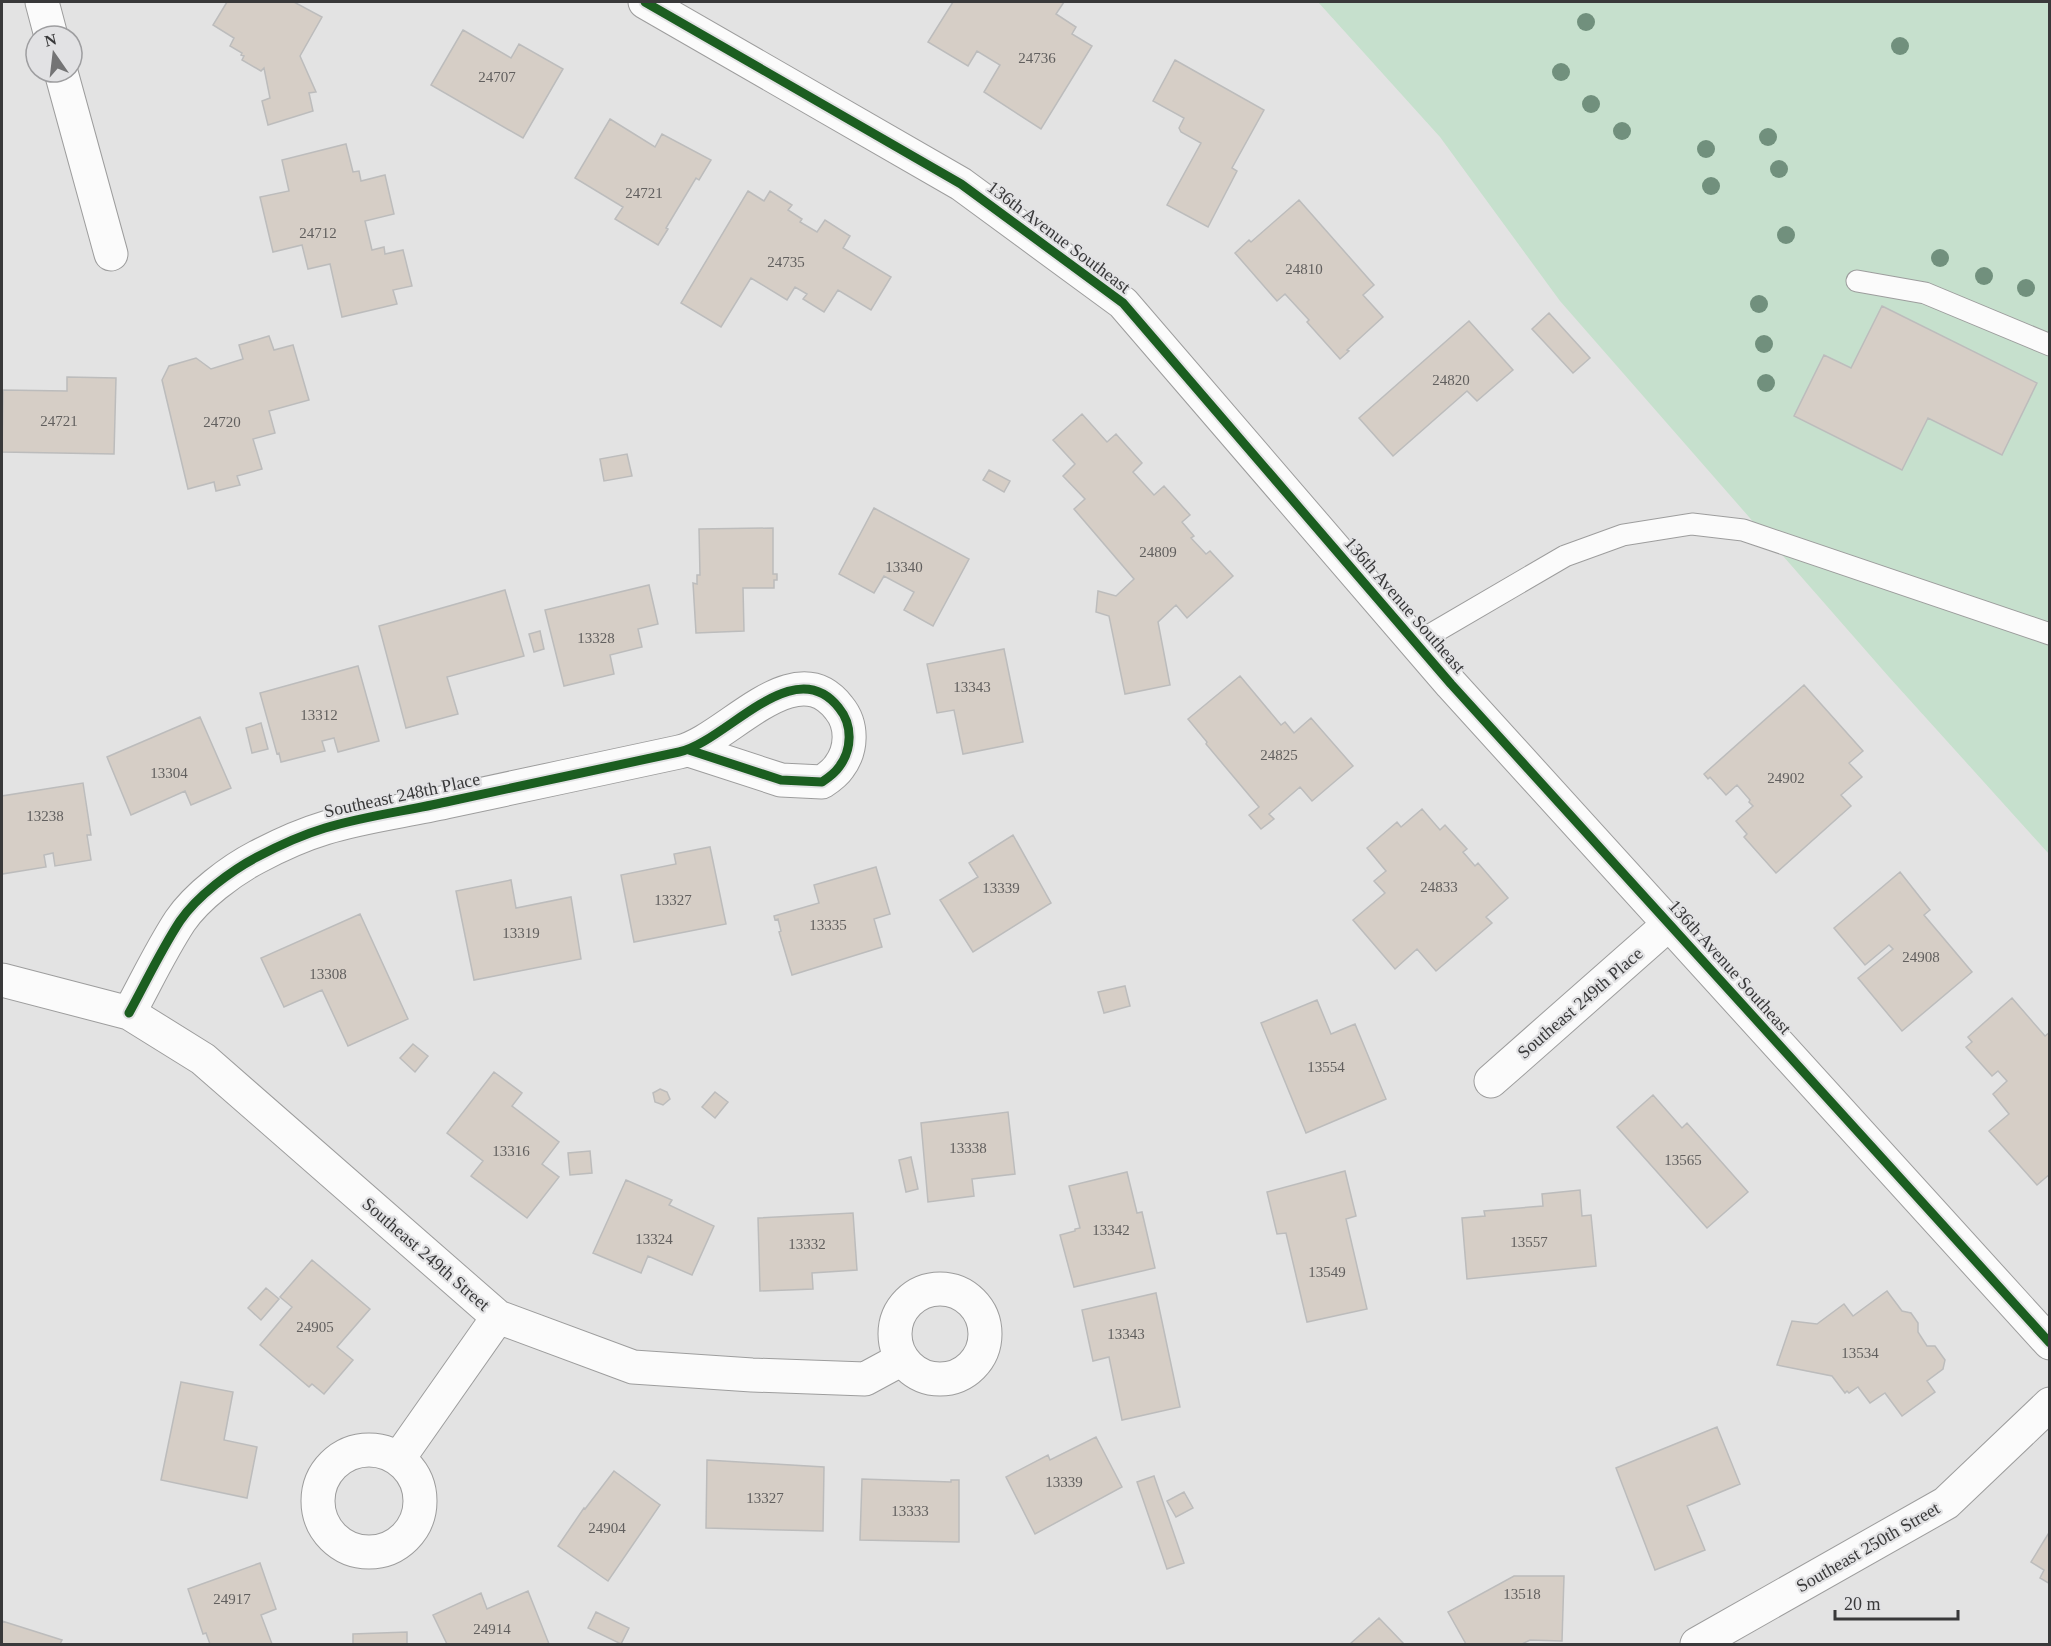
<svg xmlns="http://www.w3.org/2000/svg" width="2051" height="1646" font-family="'Times New Roman',serif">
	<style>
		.green { fill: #c6e0cd }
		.building { fill: #d6cec6; stroke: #bcbcbc; stroke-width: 1.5 }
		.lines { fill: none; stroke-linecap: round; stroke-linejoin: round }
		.lane-casing { stroke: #9d9d9d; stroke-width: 23 }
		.street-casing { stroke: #9d9d9d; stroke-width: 35 }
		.lane { stroke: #fbfbfb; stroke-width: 21 }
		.street { stroke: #fbfbfb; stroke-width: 33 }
		.cycleway-casing { stroke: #e2e2e4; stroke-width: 13 }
		.cycleway { stroke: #1b5e20; stroke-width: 9 }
		.tree { fill: #71907d }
		.labels { text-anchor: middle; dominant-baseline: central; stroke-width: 4.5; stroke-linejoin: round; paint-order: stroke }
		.number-label { font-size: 15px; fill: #615f5e }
		.street-label { font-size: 18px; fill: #39393a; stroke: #e2e2e4 }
	</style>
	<rect width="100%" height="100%" fill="#e3e3e3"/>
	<path class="green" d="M1318,2H2049V854L1889,677L1560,301L1440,137Z"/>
	<path class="building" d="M227,2H294L322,17L300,56L316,92L309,93L313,111L268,125L262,101L270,98L264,68L261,71L242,60L244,56L241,55L242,53L230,46L234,38L213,25Z
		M953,2H1064L1056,14L1076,27L1072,34L1092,46L1041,129L984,92L1000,65L977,51L968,66L928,42Z
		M463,30L511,58L519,44L563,69L523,138L431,85Z
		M1175,60L1264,110L1232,168L1237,171L1208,227L1167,205L1201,143L1181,132L1179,128L1184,118L1153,101Z
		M610,119L655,147L662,134L711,160L699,180L696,178L666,228L668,229L658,245L615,219L623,207L575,178Z
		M346,144L353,172L359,171L361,181L385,175L394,214L365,221L372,250L384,247L385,254L403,250L412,286L393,290L397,304L342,317L330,264L308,269L302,245L273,252L260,197L289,191L282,160Z
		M748,191L764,201L770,191L792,205L788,210L802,219L800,222L817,232L825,220L850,236L843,248L891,277L871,310L838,290L824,312L803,299L807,294L795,287L787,300L751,278L721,327L681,303Z
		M1299,200L1374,285L1363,295L1383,317L1347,350L1349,351L1340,359L1307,322L1309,320L1285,294L1277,301L1235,253L1249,240L1251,242Z
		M1882,306L2037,383L2002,455L1928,418L1902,470L1794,416L1824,355L1851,368Z
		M1549,313L1590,358L1573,373L1532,329Z
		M1469,321L1513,370L1477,401L1467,391L1393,456L1359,418Z
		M269,336L274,350L293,345L309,400L269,411L275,433L253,439L262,469L237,476L240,485L216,491L214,482L188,489L162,380L169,366L196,358L211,369L243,359L239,345Z
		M67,377L116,378L114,454L2,452L3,390L67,391Z
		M1082,414L1107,442L1116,434L1142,463L1133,472L1154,495L1164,486L1190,515L1182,522L1194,536L1191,538L1206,554L1210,551L1233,576L1187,618L1176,605L1158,622L1170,685L1125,694L1109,616L1096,612L1098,591L1116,596L1134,579L1074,509L1085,499L1063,476L1075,464L1053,440Z
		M627,454L632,476L604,481L600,459Z
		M989,470L1010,481L1004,492L983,480Z
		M874,508L969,559L933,626L904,610L914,592L884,576L874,593L839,574Z
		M773,528V574H777V580H774V588H743L744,631L696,633L693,583L697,584V575H700L699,529Z
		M649,585L658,624L638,629L642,647L610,655L614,674L564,686L545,610Z
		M505,590L524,656L447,677L458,714L406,728L379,626Z
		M540,631L544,649L534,652L529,634Z
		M1004,649L1023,742L963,754L954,710L937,713L927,664Z
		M358,666L379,741L338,752L334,738L322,741L325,751L281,762L279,753L277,754L260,693Z
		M1240,676L1281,725L1285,722L1294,733L1311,718L1353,766L1312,801L1300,787L1269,814L1274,819L1261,829L1249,815L1259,807L1206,744L1207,742L1188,719Z
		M1804,685L1863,751L1849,763L1862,777L1841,795L1851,806L1776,873L1744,837L1747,834L1736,821L1753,806L1749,802L1750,800L1737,785L1726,795L1710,777L1708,779L1704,774Z
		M200,717L231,788L191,805L185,791L131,815L107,757Z
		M261,723L268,749L252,753L246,728Z
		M83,783L91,835H87L91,860L55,866L53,853L44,855L46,867L2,874V796Z
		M1422,809L1440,830L1445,825L1467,849L1463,852L1475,866L1478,863L1508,898L1486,917L1492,923L1436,971L1417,949L1395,969L1353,920L1385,893L1374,881L1386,871L1367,848L1397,822L1401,827Z
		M1013,835L1051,903L973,952L940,900L978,877L969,863Z
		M710,847L726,924L634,942L621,875L676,864L674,854Z
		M876,867L890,914L874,919L882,947L792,975L779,932L781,931L778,919L775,920L774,916L819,903L814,885Z
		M1900,872L1930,910L1924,915L1972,972L1902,1031L1858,978L1893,949L1889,945L1865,965L1834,928Z
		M511,880L516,908L571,897L581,959L474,980L456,891Z
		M360,914L408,1019L348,1046L322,990L284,1007L261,958Z
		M1125,986L1130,1006L1104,1013L1098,992Z
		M2012,998L2045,1036L2050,1032V1174L2037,1185L1989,1131L2009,1114L1993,1094L2007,1081L1998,1071L1992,1076L1966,1047L1972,1042L1968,1037Z
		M1317,1000L1331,1034L1355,1024L1386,1099L1306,1133L1261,1023Z
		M413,1044L428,1056L415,1072L400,1058Z
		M494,1072L522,1093L512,1106L559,1142L542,1164L559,1177L527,1218L471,1176L483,1161L447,1133Z
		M660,1089L667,1092L670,1099L663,1105L655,1102L653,1093Z
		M715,1092L728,1102L715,1118L702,1107Z
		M1653,1095L1682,1128L1687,1123L1748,1192L1707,1228L1617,1127Z
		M1008,1112L1015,1174L972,1179L974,1196L928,1202L921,1123Z
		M590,1151L592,1173L570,1175L568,1153Z
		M911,1157L918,1189L906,1192L899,1160Z
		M1345,1171L1356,1216L1346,1219L1367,1309L1307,1322L1286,1233L1277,1234L1267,1192Z
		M1127,1172L1137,1213L1142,1212L1155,1268L1074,1287L1060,1235L1075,1231V1229L1080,1228L1069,1186Z
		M626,1180L672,1200L669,1205L714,1226L692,1275L648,1256L641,1273L593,1253Z
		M1580,1190L1582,1216L1591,1215L1596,1266L1467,1279L1462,1218L1485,1216L1484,1211L1543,1206L1542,1194Z
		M853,1213L857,1270L812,1273L813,1289L760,1291L758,1218Z
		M312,1260L370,1309L337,1347L353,1360L324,1394L312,1384L309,1387L260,1345L292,1307L280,1297Z
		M266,1288L279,1299L261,1320L248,1308Z
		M1887,1291L1902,1311L1911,1313L1918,1323V1332L1927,1346H1935L1945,1360L1943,1369L1927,1381L1935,1392L1902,1416L1885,1393L1870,1403L1858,1387L1849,1393L1847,1391L1845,1393L1832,1376L1777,1365L1792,1321L1817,1324L1844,1304L1853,1316Z
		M1156,1293L1180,1407L1122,1420L1109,1357L1093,1361L1082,1310Z
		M181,1382L233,1392L224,1440L257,1447L247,1498L161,1480Z
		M1717,1427L1740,1484L1687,1506L1705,1550L1655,1570L1616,1468Z
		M1096,1437L1122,1487L1035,1534L1006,1477L1048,1455L1050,1460Z
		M707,1460L824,1467L823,1531L706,1528Z
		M614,1471L660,1505L608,1581L558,1546L584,1508L585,1509Z
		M1154,1476L1184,1563L1167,1569L1137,1482Z
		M862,1479L951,1482V1480H959V1542L860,1540Z
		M1184,1492L1193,1508L1176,1517L1167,1501Z
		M2050,1531V1584L2040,1578L2044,1570L2031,1562Z
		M260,1563L276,1609L261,1615L272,1644H210L206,1633L203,1634L188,1589Z
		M1514,1576H1564L1562,1641L1530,1640L1522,1644H1466L1448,1612Z
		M528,1591L549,1644H447L433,1615L481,1593L487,1609Z
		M596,1612L629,1628L621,1644L588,1628Z
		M1379,1618L1404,1644H1350Z
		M2,1621L62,1640L60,1644H2Z
		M407,1632V1644H353V1634Z"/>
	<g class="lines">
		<g class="lane-casing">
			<path id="lane" d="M1857,281L1925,293L2050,345
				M1416,643L1565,556L1623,535L1692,524L1743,530L2050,634"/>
		</g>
		<g class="street-casing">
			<path id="street" d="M42,2L51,36
				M645,2L961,184L1123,303L1451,684L2050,1343
				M61,72L111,254
				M2,980L129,1013L203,1059L498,1317L633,1367L752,1375L865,1379L902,1359
				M129,1013C146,982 161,950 180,921C197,896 232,870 257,857C276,847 305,834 325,828C364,816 406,811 446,802C524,785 601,769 679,752C726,742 794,650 839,708C853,725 852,750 839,767C835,773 828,778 822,782L781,780L689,750
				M1491,1081L1669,924
				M895 1334a45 45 0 1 1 90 0a45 45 0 1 1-90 0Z
				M318 1501a51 51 0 1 1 102 0a51 51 0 1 1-102 0Z
				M399,1458L498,1317
				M1697,1644L1946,1503L2050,1404"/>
		</g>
		<use href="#lane" class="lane"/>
		<use href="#street" class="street"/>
		<g class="cycleway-casing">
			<path id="cycleway" d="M645,2L961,184L1123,303L1451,684L2050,1343
				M129,1013C146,982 161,950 180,921C197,896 232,870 257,857C276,847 305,834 325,828C364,816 406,811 446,802C524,785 601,769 679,752C726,742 794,650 839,708C853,725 852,750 839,767C835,773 828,778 822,782L781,780L689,750"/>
		</g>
		<use href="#cycleway" class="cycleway"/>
	</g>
	<g class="tree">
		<circle cx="1586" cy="22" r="9"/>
		<circle cx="1900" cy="46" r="9"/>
		<circle cx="1561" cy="72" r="9"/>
		<circle cx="1591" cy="104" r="9"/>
		<circle cx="1622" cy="131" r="9"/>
		<circle cx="1768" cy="137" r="9"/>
		<circle cx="1706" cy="149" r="9"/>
		<circle cx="1779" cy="169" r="9"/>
		<circle cx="1711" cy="186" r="9"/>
		<circle cx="1786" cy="235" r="9"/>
		<circle cx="1940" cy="258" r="9"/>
		<circle cx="1984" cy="276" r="9"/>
		<circle cx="2026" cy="288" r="9"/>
		<circle cx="1759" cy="304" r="9"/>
		<circle cx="1764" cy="344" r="9"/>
		<circle cx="1766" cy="383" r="9"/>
	</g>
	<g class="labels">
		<g class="number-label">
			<text x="1037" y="58">24736</text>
			<text x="497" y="77">24707</text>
			<text x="644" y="193">24721</text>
			<text x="318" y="233">24712</text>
			<text x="786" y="262">24735</text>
			<text x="1304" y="269">24810</text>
			<text x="1451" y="380">24820</text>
			<text x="59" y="421">24721</text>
			<text x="222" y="422">24720</text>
			<text x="1158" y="552">24809</text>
			<text x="904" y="567">13340</text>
			<text x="596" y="638">13328</text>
			<text x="972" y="687">13343</text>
			<text x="319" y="715">13312</text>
			<text x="1279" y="755">24825</text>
			<text x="169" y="773">13304</text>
			<text x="1786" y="778">24902</text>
			<text x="45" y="816">13238</text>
			<text x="1439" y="887">24833</text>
			<text x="1001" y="888">13339</text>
			<text x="673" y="900">13327</text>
			<text x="828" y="925">13335</text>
			<text x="521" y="933">13319</text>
			<text x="1921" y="957">24908</text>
			<text x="328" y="974">13308</text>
			<text x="1326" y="1067">13554</text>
			<text x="968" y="1148">13338</text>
			<text x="511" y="1151">13316</text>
			<text x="1683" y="1160">13565</text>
			<text x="1111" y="1230">13342</text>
			<text x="654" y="1239">13324</text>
			<text x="1529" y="1242">13557</text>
			<text x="807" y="1244">13332</text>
			<text x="1327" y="1272">13549</text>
			<text x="315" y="1327">24905</text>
			<text x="1126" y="1334">13343</text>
			<text x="1860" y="1353">13534</text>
			<text x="1064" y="1482">13339</text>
			<text x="765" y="1498">13327</text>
			<text x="910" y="1511">13333</text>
			<text x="607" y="1528">24904</text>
			<text x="1522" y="1594">13518</text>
			<text x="232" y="1599">24917</text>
			<text x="492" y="1629">24914</text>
		</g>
		<g class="street-label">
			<text transform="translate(1059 237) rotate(37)">136th Avenue Southeast</text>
			<text transform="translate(1405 605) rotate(49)">136th Avenue Southeast</text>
			<text transform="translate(402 795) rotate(-12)">Southeast 248th Place</text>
			<text transform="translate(1730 967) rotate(48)">136th Avenue Southeast</text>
			<text transform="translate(1580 1003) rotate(-41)">Southeast 249th Place</text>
			<text transform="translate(426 1254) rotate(41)">Southeast 249th Street</text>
			<text transform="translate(1868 1547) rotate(-30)">Southeast 250th Street</text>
		</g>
	</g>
	<rect width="2051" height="1646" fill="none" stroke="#39393a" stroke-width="6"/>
	<g transform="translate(54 54) rotate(346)"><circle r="28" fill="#e2e2e4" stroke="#9e9ea0" stroke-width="1.5"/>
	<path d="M0-4.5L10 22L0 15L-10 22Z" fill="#747475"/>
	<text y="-9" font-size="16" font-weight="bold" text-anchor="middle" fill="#39393a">N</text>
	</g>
	<path d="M1835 1610v9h123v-9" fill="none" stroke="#39393a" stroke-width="3"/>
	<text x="1844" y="1610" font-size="18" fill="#39393a" stroke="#e2e2e4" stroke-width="4.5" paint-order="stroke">20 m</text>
</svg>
